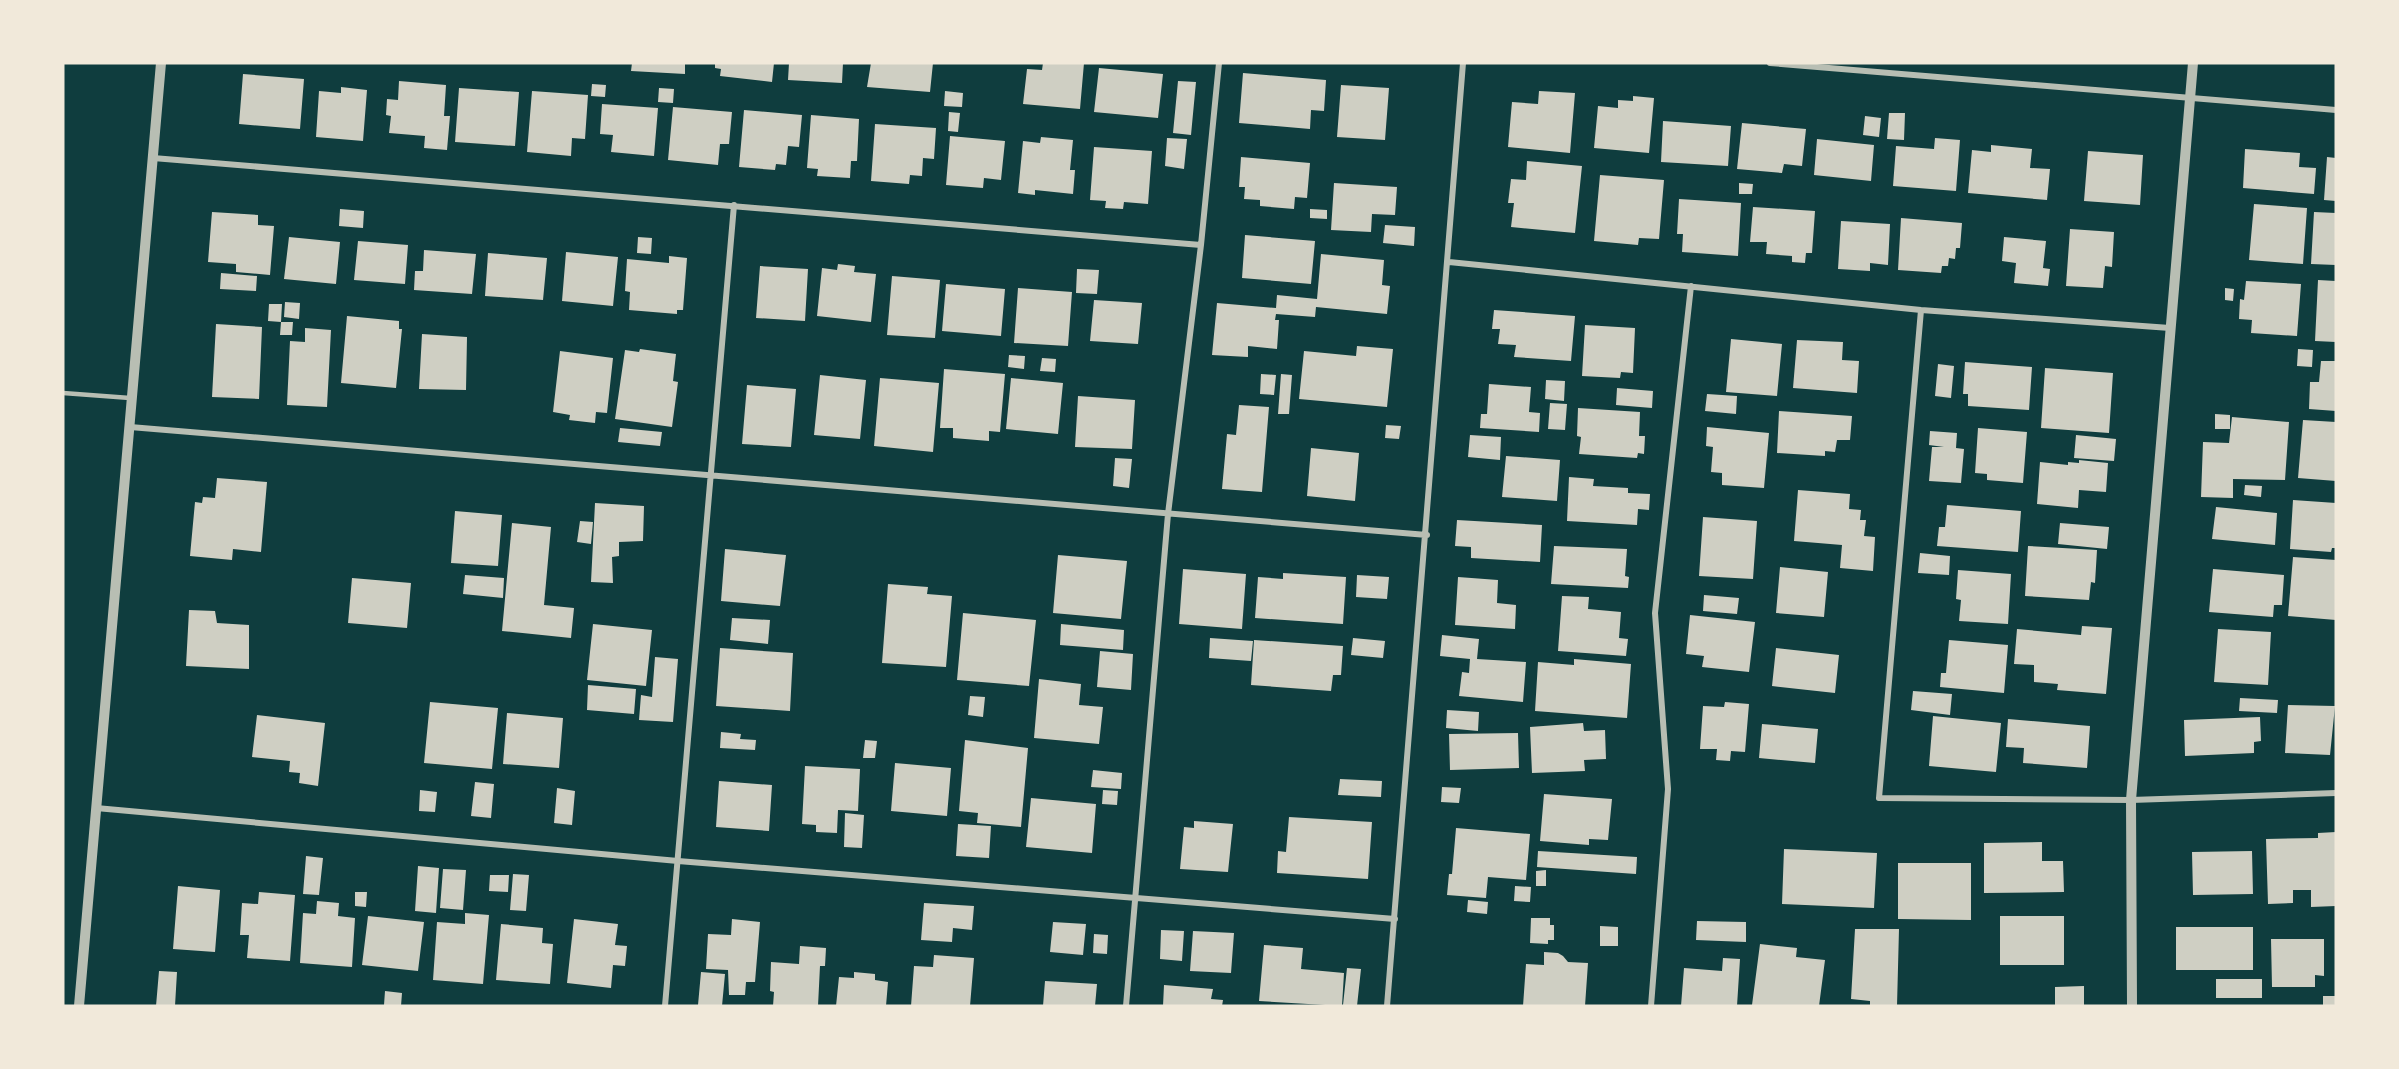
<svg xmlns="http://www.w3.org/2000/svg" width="2399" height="1069" font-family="Manrope,sans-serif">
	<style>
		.building { fill: #cfcfc3 }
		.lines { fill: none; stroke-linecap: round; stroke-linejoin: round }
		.service { stroke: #b8beb3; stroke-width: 4.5 }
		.minor { stroke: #b8beb3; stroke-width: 6 }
		.tertiary { stroke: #b8beb3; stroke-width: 10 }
	</style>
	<rect width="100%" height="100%" fill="#0f3d3e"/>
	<path class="building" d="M632,63H685V74L631,71Z
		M715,63H774L772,82L720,76L721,69L715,68Z
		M789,63H843L842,83L788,80Z
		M871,63H933L930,92L867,87Z
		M1043,63H1084L1080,109L1023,104L1027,69L1042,70Z
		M1099,68L1163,74L1158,118L1094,112Z
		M1243,73L1326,80L1324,111L1311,110L1310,129L1239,123Z
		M243,74L304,79L300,129L239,124Z
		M399,81L446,85L444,116H450L447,150L424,148L425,136L389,133L391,116L386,115L387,99L398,100Z
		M1178,81L1196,82L1191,135L1173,133Z
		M592,84L606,85L605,97L591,96Z
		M1341,85L1389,88L1385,140L1337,137Z
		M341,87L367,90L363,141L316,137L319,91L341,93Z
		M459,88L519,92L515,146L455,142Z
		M659,88L674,89L673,103L658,102Z
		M532,91L588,95L585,139L572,138L571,156L527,152Z
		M945,91L963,93L962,107L944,106Z
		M1539,91L1575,93L1570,153L1508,147L1512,102L1538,104Z
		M1633,96L1654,98L1649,153L1594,148L1598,106L1618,108V100L1633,101Z
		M602,104L658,108L654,156L611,152L613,135L600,134Z
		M673,107L732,112L729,144H720L718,165L668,160Z
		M744,110L802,115L799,147L788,146L786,165L776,164L775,170L739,167Z
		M949,112L960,113L958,132L948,131Z
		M1889,113H1905L1904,140L1887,139Z
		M811,115L859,119L857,161H851L850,178L817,176L818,169L807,168Z
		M1865,116L1881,118L1879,137L1863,135Z
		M1663,121L1731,126L1728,166L1661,162Z
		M1742,123L1806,129L1802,166L1784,164L1782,173L1737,169Z
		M875,124L936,128L934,159L923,158L922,176L910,175L909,184L871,181Z
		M950,136L1005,141L1001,180L984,178L983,188L946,185Z
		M1041,137L1073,140L1070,170H1075L1073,194L1035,190V195L1018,193L1023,141L1040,143Z
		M1167,138L1187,139L1184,169L1165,166Z
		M1935,138L1960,140L1956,191L1893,186L1896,146L1934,149Z
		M1817,139L1874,145L1871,181L1814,175Z
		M1991,145L2032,149L2030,168L2050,169L2047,200L1968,193L1972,150L1991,152Z
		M1094,147L1152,151L1148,204L1124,202L1123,209L1105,208L1106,201L1090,200Z
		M2245,149L2300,153L2299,167L2316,168L2314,194L2243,188Z
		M2088,151L2143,155L2140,205L2084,201Z
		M1241,157L1310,163L1307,198L1295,197L1294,209L1260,206V200L1244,199L1245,187H1239Z
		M2327,157L2336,158V201L2324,200Z
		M1527,161L1582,166L1575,233L1511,227L1514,203H1508L1511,179L1526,180Z
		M1600,175L1664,180L1659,239L1639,238L1638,245L1594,241Z
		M1334,183L1397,187L1395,215L1372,214L1371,232L1331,230Z
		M1739,183L1753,184L1752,194H1739Z
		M1679,199L1741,203L1738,256L1682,252L1683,234H1677Z
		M2254,204L2307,208L2303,264L2249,260Z
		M1753,207L1815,211L1812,253H1806L1805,263L1792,262V256L1766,254L1767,242H1750Z
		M340,209L364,211L363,228L339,226Z
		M1310,209L1327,210V219L1310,218Z
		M212,212L258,215V225L274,226L270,275L236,272V264L208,262Z
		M2314,212L2336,213V265L2311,264Z
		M1901,218L1962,223L1960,248H1956L1955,259L1949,258L1948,266H1942L1941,273L1898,270Z
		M1841,221L1890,224L1888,265L1870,263V271L1838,269Z
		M1385,225L1415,227L1414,246L1383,243Z
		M2070,229L2114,232L2112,267L2105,266L2103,288L2066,286Z
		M1245,235L1315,241L1311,284L1242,278Z
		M289,237L340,242L336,284L284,279Z
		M638,237L652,238L651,254L637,253Z
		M2004,237L2046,241L2043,268L2050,269L2048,286L2014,283L2016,263L2002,261Z
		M358,241L408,245L405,284L354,280Z
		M424,250L476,254L472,294L414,290L415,271H423Z
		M566,252L618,257L613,306L562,301Z
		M488,253L547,258L543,300L485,296Z
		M1321,254L1384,260L1382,285L1390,286L1387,314L1316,307L1315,317L1276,314L1275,320H1279L1277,349L1248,346V357L1212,355L1217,303L1276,308L1277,295L1317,299Z
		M669,256L687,258L683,310H677V314L629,310L630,292L625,291L627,259L669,263Z
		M838,264L855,266L854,272L876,274L871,322L817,316L822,268L837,270Z
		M760,266L808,269L805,321L756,318Z
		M1077,269L1099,270L1097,294L1076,293Z
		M221,273L257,276L256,291L220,289Z
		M892,276L940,280L935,338L887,335Z
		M2318,280L2336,281V342L2315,341Z
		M2246,281L2301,284L2297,336L2251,333L2252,320L2239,319L2240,299L2244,300Z
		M946,284L1005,289L1001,336L942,331Z
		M1018,288L1072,292L1068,346L1014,343Z
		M2225,288L2234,289L2233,301L2225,300Z
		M1094,300L1142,303L1138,344L1090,341Z
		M285,302L300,303L299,319L284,317Z
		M269,304H282L281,322H293L292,335H280L281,322L268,321Z
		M1494,310L1575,316L1571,361L1514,357L1516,345L1498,344L1500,329H1492Z
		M347,316L399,321V329H402L396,388L341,383Z
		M216,324L262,327L259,399L212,397Z
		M1585,325L1635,328L1633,373L1621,372L1620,378L1582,376Z
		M305,328L331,330L327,407L287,405L290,341L305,342Z
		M422,334L467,337L466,390L419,389Z
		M1731,339L1782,344L1777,396L1726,392Z
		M1797,340L1843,342L1842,360L1859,361L1857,393L1793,388Z
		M1357,346L1393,349L1387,407L1299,399L1304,351L1356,356Z
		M640,349L676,354L673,381L678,382L672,427L615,419L625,350L639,352Z
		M2298,349L2313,350L2312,367L2297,366Z
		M560,351L613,358L607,413L596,412L595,423L569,420L570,415L553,412Z
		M1009,355L1025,356L1024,369L1008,367Z
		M1042,358L1056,359L1055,372L1040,371Z
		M2321,361H2336V411L2309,409L2310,382H2319Z
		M1965,362L2032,367L2029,410L1968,406V394H1963Z
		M1938,364L1954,366L1951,398L1935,396Z
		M2045,368L2113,373L2109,433L2041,428Z
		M944,369L1005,374L1000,432L989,431V441L953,438V428H940Z
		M1261,374L1276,375L1274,395L1260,394Z
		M1281,374L1292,375L1289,414H1278Z
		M820,375L866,380L860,439L814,435Z
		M880,378L939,383L933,452L874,446Z
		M1011,378L1063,383L1058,434L1006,429Z
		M1546,380L1565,381L1564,401L1545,399Z
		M1489,384L1531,387L1529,412L1540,413L1539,432L1480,428L1481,414H1487Z
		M747,385L796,389L791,447L742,444Z
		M1617,388L1653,391L1652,408L1616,405Z
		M1707,394L1737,396L1736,414L1705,411Z
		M1078,396L1135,400L1132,449L1075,447Z
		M1550,403L1567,404L1565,430L1548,429Z
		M1239,405L1269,407L1262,492L1222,489L1227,434L1236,435Z
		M1578,408L1640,412L1639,436H1645L1644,454L1638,453L1637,458L1579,454L1581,437L1577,436Z
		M1779,411L1852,416L1850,440H1837L1835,452L1825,451V456L1777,453Z
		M2215,414L2230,415V429H2215Z
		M2232,417L2289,422L2285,480L2233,479V498L2201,497L2203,442L2229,443Z
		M2303,420L2336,422V481L2298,478Z
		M1386,425L1401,426L1399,439L1385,438Z
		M1707,427L1769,433L1764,488L1722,485V473L1711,472L1713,447L1706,446Z
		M620,428L662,432L660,446L618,442Z
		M1978,428L2027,432L2023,483L1987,480V474L1975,473Z
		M1930,431L1957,433L1956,448L1964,449L1961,483L1929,481L1932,447H1944L1929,445Z
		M1470,435L1501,437L1500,460L1468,457Z
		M2076,435L2116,439L2114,461L2074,458Z
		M1311,448L1359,453L1355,501L1307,496Z
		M1506,456L1560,460L1557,501L1502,497Z
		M1115,458L1132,459L1129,488L1113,486Z
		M2079,460L2108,463L2106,492L2079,490L2078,508L2037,504L2040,462L2068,465V462L2079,463Z
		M1569,477L1594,479L1593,486L1628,488V493L1650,494L1649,510L1638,509L1637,525L1567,521Z
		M217,478L267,482L261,552L233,549L232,560L190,556L195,502L202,503L203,497L215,498Z
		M2245,485L2262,486L2261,497L2244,495Z
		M1798,490L1850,494L1849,509L1861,510L1860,520H1866L1864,536L1875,537L1873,571L1840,568L1842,545L1794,541Z
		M2293,500L2336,503V548H2332L2331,552L2290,549Z
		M595,503L644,506L643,541L619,542V556L612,557L613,583L591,582Z
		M1947,505L2021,511L2018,552L1937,546L1939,527H1945Z
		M2216,507L2277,513L2275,545L2212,539Z
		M455,511L502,515L498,566L451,563Z
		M1703,517L1757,521L1753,579L1699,576Z
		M1457,520L1542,525L1540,562L1471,558V547L1455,546Z
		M580,521L593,522L591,544L577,542Z
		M512,523L551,527L544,605L574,608L571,638L502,631Z
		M2060,523L2109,527L2107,549L2058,544Z
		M1554,546L1627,549L1625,576L1629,577L1628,588L1551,584Z
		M2028,546L2097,550L2095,583L2091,582L2089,600L2025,596Z
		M725,549L786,555L780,606L721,601Z
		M1920,553L1950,556L1949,575L1918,573Z
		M1058,555L1127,561L1121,619L1053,613Z
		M2293,557L2336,560V620L2288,616Z
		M1780,567L1828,572L1824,617L1776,613Z
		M1183,569L1246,574L1242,629L1179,624Z
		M2213,569L2284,575L2282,605H2274L2273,617L2209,612Z
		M1958,570L2011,574L2008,624L1959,621L1961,600L1956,599Z
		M1283,573L1346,577L1343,624L1255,618L1258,577L1283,579Z
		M465,575L504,578L503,598L463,594Z
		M1357,575L1389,577L1387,599L1356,597Z
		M1458,577L1498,580L1497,603L1516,605L1515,629L1455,625Z
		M352,578L411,583L407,628L348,623Z
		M888,584L928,587L927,594L952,596L946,667L882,663Z
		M1704,595L1739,598L1737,614L1703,611Z
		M1562,596L1589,597L1588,609L1621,612L1619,638L1628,639L1626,656L1558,651Z
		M189,610L215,611L217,623L249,625V669L186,666Z
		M963,613L1036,620L1029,686L957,680Z
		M1690,615L1755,622L1749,672L1702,667L1704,656L1686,654Z
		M732,618L770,620L768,644L730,640Z
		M593,624L652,630L646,686L587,680Z
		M1061,624L1124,630L1123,650L1060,645Z
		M2082,626L2112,628L2106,694L2057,690L2058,684L2034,682V665L2014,664L2017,629L2081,635Z
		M2218,629L2271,632L2268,685L2214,682Z
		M1442,635L1479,639L1477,659L1526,662L1523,702L1459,696L1462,672L1469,673L1470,659L1440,656Z
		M1210,638L1253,641L1251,661L1209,658Z
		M1353,638L1385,641L1383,658L1351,655Z
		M1254,640L1343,646L1341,675H1333L1331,691L1251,685Z
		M1949,640L2008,645L2004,693L1940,687L1941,673H1946Z
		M720,648L793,653L790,711L716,706Z
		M1776,648L1839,655L1835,693L1772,686Z
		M1100,651L1133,654L1131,690L1097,687Z
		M655,657L678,659L673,722L639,720L641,695L652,697Z
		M1574,659L1631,664L1627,718L1535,711L1538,662L1574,665Z
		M1039,679L1081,684L1079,705L1103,707L1099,744L1034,738Z
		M588,685L636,689L634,714L587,710Z
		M1913,691L1952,694L1950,715L1911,710Z
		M970,696L985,697L983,717L968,715Z
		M2240,698L2278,700L2277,713L2239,711Z
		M430,702L498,708L492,769L424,763Z
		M1725,702L1749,704L1745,752L1731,751L1730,761L1716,760L1717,749H1700L1703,706L1724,707Z
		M2288,705L2335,706L2330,755L2285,753Z
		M1447,710L1479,712L1478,731L1446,728Z
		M507,713L563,718L559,768L503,764Z
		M257,715L325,723L318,786L299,783L300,773L289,772L290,761L252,757Z
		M1933,716L2001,723L1996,772L1929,766Z
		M2260,717L2261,741L2254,742V753L2185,756L2184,720Z
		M2008,719L2090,726L2087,768L2023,763L2024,748L2006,747Z
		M1583,723L1584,731L1605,730L1606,759L1584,760L1585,771L1532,773L1530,727Z
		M1762,724L1818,729L1815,763L1759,758Z
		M721,732L741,734L740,739L756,740L755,750L720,748Z
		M1518,733L1519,768L1450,770L1449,734Z
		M865,740L877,741L875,758H863Z
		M965,740L1028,748L1021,827L977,823L978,813L959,811Z
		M895,763L951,768L947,816L891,811Z
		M805,766L860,769L858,811L838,810L837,833L816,832V825L802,824Z
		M1093,770L1122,773L1121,789L1091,787Z
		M1340,779L1382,781L1381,797L1338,795Z
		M719,781L772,785L769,831L716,827Z
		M475,782L494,784L491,818L471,816Z
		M1442,787L1461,788L1459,803L1441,802Z
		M557,788L575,791L572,825L554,823Z
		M420,790L437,792L435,812L419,811Z
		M1103,790L1118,791L1117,805L1102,804Z
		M1544,794L1612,799L1608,840L1589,839V845L1540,841Z
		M1031,798L1096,804L1092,853L1026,847Z
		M845,813L864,815L862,848L844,847Z
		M1289,817L1372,822L1368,879L1277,873L1278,851L1286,852Z
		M1194,821L1233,824L1228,872L1180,869L1184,827L1194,828Z
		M958,824L991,826L989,858L956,856Z
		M1456,828L1530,834L1526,880L1488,877L1486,898L1447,895L1449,874H1452Z
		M2336,832V906L2311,907V890H2293V903L2268,904L2266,839L2318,838V833Z
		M2042,842V861H2063L2064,892L1984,893V843Z
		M1784,849L1877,853L1874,908L1782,904Z
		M1538,851L1637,857L1636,874L1537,867Z
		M2252,851L2253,894L2193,895L2192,852Z
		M306,856L323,858L319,895L303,894Z
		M1898,863H1971V920L1898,919Z
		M418,866L439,868L436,913L415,911Z
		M443,869L466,870L463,910L440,908Z
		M1546,870V886H1536V871Z
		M513,874L529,875L526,911L510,910Z
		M490,875H509L508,892L489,891Z
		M178,886L220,890L215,952L173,949Z
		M1515,886L1531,887L1530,902L1514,901Z
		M259,892L295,895L290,961L247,958L249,935H240L242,903L258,904Z
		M355,892H367L366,907L355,906Z
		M1468,900L1488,902L1487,914L1467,912Z
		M317,901L339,903L338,916L355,918L352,967L300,963L303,913L316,914Z
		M924,903L974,906L972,930L953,928L952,942L921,940Z
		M465,913L489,915L483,984L433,980L437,922L465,924Z
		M368,916L424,922L418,971L362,965Z
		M2000,916H2064V965H2000Z
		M1531,918H1550V925H1554V940H1548V944L1530,943Z
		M574,919L618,924L615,945L627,946L625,966L613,965L611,988L567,983Z
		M732,919L760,922L755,982H746L745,995H729L728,970L706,969L708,934L731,935Z
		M1697,921L1746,922V942L1696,940Z
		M1053,922L1086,924L1083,955L1050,952Z
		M501,924L543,928L542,943L553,944L550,984L496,980Z
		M1600,926L1618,927V946H1600Z
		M2176,927H2253V970H2176Z
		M1855,929H1899L1897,1006H1870V1001L1851,999Z
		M1161,930L1184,931L1182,961L1160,959Z
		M1193,931L1234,933L1231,973L1190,971Z
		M1094,934L1108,935L1107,954L1093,953Z
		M2271,939H2324V976L2315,975V987H2272Z
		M1760,944L1797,948L1796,957L1825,960L1819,1006L1752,1005Z
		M1264,945L1303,948L1301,969L1344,973L1342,1006L1259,1001Z
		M800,946L826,948L825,966H820L818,1006H773L774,992L770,991L771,962L799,964Z
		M1544,952L1558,953L1563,956L1568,962L1588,963L1585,1006H1523L1526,964L1544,965Z
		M934,955L974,958L970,1006H911L914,966L933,967Z
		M1723,958L1740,959L1737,1006H1681L1684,968L1722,971Z
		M1347,968L1361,969L1357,1006L1343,1005Z
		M159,971L177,972L175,1006H156Z
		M701,972L725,974L722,1006L698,1005Z
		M854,972L875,974V980L888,982L886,1006H836L839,977L854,978Z
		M2216,979H2262V998H2216Z
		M1045,981L1097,984L1095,1006H1043Z
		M1164,985L1213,989L1211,999L1223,1000L1222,1006H1163Z
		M2084,986V1006H2055V987Z
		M385,991L402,993L401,1006L384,1005Z
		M2323,996H2336V1006H2323Z"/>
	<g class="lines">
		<path class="service" d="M63,393L130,398"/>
		<path class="minor" d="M1770,63L2336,110
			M153,158L1201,245
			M1449,262L1921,310L2170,328
			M1921,310L1879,798L2131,800L2336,793
			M130,427L1427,535
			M96,808L678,861L1395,919
			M665,1006L734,205
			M1126,1006L1168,514L1201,245L1219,63
			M1387,1006L1463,63
			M1651,1006L1668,789L1655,613L1691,286"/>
		<path class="tertiary" d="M79,1006L161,63
			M2132,1006L2131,800L2193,63"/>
	</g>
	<rect width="2399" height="1069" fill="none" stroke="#f1e9da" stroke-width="129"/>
</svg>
